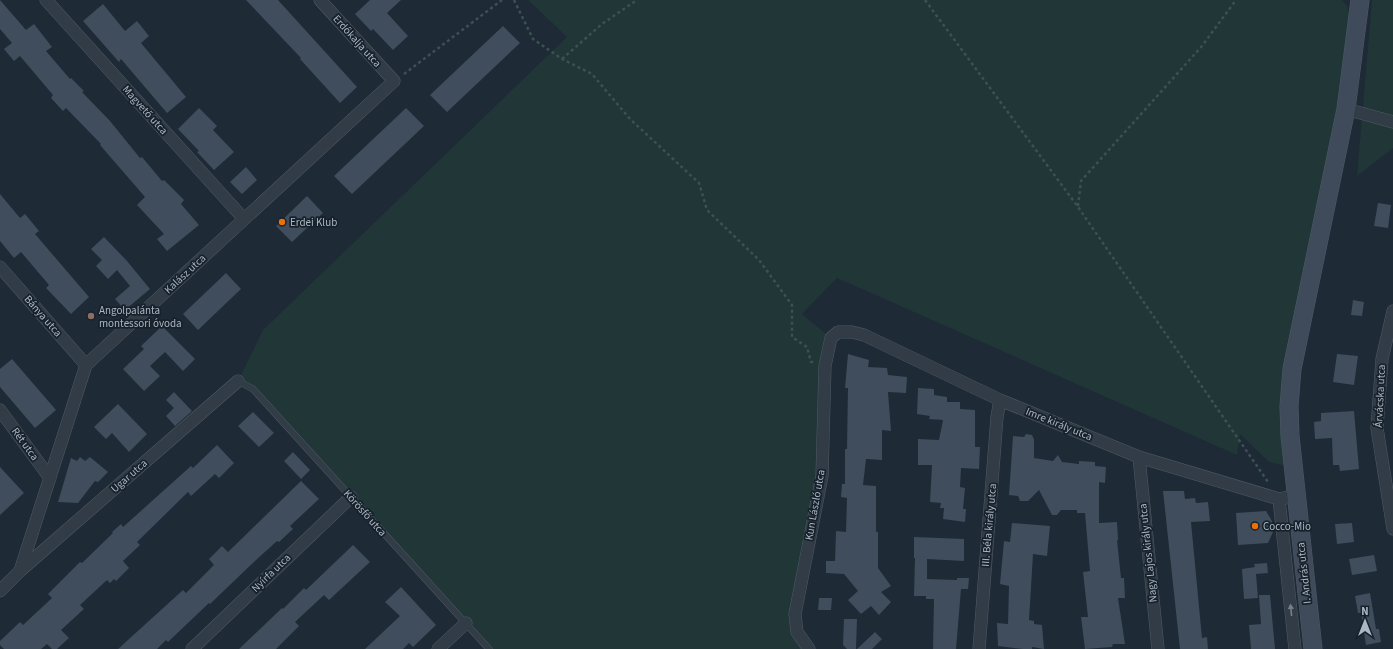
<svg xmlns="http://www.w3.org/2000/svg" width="1393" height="649" font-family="'Source Sans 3',sans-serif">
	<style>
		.green { fill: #203637 }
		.building { fill: #3f4d5c }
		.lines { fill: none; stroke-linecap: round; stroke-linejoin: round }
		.lane-casing { stroke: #4f5a65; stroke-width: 7 }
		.street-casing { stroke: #4f5a65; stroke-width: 13 }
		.secondary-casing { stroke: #4f5a65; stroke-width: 19 }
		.path { stroke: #3a5252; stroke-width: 2.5; stroke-dasharray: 3 3; stroke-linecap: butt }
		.lane { stroke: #313c47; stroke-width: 6 }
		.street { stroke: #313c47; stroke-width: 12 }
		.secondary { stroke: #3f4b5a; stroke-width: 18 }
		.oneway { fill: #74808c }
		.food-dot { fill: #e8710a; stroke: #17212b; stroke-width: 1.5 }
		.education-dot { fill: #8d6e63; stroke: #17212b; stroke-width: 1.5 }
		.labels { text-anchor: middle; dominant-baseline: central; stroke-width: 3.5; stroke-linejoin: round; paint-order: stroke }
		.street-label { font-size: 11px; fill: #abb7c4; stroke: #17212b }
		.poi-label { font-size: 11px; fill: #abb7c4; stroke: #17212b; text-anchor: start }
	</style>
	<rect width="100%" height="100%" fill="#1e2a36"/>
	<path class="green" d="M528,0H1342L1347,6L1351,20L1337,129L1288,373L1291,467L1269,462L1240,434L1237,455L837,278L802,314L831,338L822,476L795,614L809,649H489L253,389L238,381L263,330L567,37Z
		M1372,0H1393V148L1357,176Z"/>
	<path class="building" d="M0,0L26,30L34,24L52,47L46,51L70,79L71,78L84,91L82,92L110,121L140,158L142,157L162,181L164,180L184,200L181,204L199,225L167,251L157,239L164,234L137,205L145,197L100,145L101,144L66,108L63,111L51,98L53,95L20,56L14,61L4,49L12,43L0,29Z
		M246,0H278L357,87L340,103L300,59L301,58Z
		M370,0H401L387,13L408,36L393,50L373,29L371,31L355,14Z
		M103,4L125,31L137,21L149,36L141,43L186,97L167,113L121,59L119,62L83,21Z
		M503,26L520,43L447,112L430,95Z
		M199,108L217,126L213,130L234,152L214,170L197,152L199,151L178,129Z
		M406,108L424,126L352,194L334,176Z
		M246,167L257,180L242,194L230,182Z
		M0,194L20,218L25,214L39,231L35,234L89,297L71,314L46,288L49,285L21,252L14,258L0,241Z
		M307,196L323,213L292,242L276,226Z
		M1378,203L1391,205L1388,228L1374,226Z
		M104,237L127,261L150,289L125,310L115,299L130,286L117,270L108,279L96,266L102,260L91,249Z
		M226,273L241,289L198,330L183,314Z
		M1353,300L1364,302L1362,316L1351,315Z
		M162,326L195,359L183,371L165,352L150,366L160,376L144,391L123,369L144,349L141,346Z
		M848,354L869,360L868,367L887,368L888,375L907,377L906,393L888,392L891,431L882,430V460L866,459L863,485L876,486V532H878V568L891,586L881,592L891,602L879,615L871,606L861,614L848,600L858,591L844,574L826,573V561H835L836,531L846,532L847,498L841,497L842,484H845V449H847L848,388H845Z
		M1337,354L1358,356L1354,385L1333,382Z
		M12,359L56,410L35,428L0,387V369Z
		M918,388L934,389V395L947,397V402H960V409L975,410V447H980L979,469L961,468L960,487L965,488L963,509H966L965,522L943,519L944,508H940L941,503L930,502L932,465H918V439L939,440L943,420L929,419L930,416L917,414Z
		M174,392L192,411L175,426L166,416L174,408L166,400Z
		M118,404L147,434L129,452L112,433L106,439L94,427Z
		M1354,411L1359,469L1340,471L1339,465H1333L1332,438L1315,439L1314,422L1321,421V413Z
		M253,412L274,433L259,447L238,426Z
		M1026,434L1032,435L1034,439V458L1053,461L1058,455L1062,462L1079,464V461L1095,462V466L1106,467L1105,483L1099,482V523L1117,522L1118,540H1117L1121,578H1124L1125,598H1118L1125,644H1113L1112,647L1085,649L1081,617H1088L1083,572L1090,571L1085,513H1077V510H1061L1057,515H1052L1039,490L1028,501H1020L1018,496L1009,495L1013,436L1024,437Z
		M217,445L234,463L219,478L215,474L191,496L188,492L137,542L140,545L123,561L129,568L116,581L114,579L110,583L107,580L80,605L84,609L61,630L69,638L57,649H52L47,644L41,649H4L0,645V641L20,622L23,625L52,598L48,594L80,562L82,563L113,533L112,532L121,524L123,527L191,466L193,468Z
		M293,452L310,470L301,479L284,461Z
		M80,457L85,461L90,457L108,472L98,482L95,481L78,503L58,502L71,458L77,461Z
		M0,467L24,493L0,515Z
		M301,481L319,499L290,526L293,529L279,542L277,541L256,560L210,604L209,603L168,642L166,640L157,649H118L183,590L186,593L214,565L209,559L222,546L228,552Z
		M1163,491H1184L1185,499L1195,498L1196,503L1208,502L1210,521L1191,522L1202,638L1207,637L1208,649H1180Z
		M1266,511L1272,521L1273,532L1268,543L1238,545L1236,513Z
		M1012,523L1050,526L1047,556L1033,554L1029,620L1034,621V624L1042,625L1044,649L1032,647V649H1023L998,646L997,623L1008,624L1009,586L1000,584L1004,541L1010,542Z
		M1352,523L1354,542L1337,544L1335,524Z
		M914,537L964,539V561L927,559V579L957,580V578H969L968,589H961L956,649H933L934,599H926V596H914L915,558H914Z
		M353,545L370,562L329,600L324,595L295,622L299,626L276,649H239L282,608L283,609L304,588L306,590Z
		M1374,555L1377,571L1352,575L1349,559Z
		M1267,563L1268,573L1256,574L1258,598L1244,599L1242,569L1255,567L1254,564Z
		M401,587L436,625L413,647L409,643L403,649H365L400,616L385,602Z
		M1370,593L1376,629H1379L1381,642L1366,645L1361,613H1358L1355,596Z
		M1259,595H1270L1275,649H1251L1249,625L1261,624Z
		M819,598H832L831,610H818Z
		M844,619H857L856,649H847L843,645Z
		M875,632L882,639L872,649H857Z"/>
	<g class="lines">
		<g class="lane-casing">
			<path id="lane" d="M238,381L253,389L489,649"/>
		</g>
		<g class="street-casing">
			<path id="street" d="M46,0L244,219
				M1346,109L1393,122
				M0,267L86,365
				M1393,311L1382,359L1377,428L1393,529
				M0,410L50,478
				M1139,457L1158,649
				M1279,499L1295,649
				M21,570L238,381
				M0,591L20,571L86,365L394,81L320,0
				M192,649L351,497
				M438,649L466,623
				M809,649L797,632L795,614L822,476L825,366L831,338L838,332H852L864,335L1000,400L1139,457L1279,499L1296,496
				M979,649L997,417L1000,400"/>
		</g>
		<g class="secondary-casing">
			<path id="secondary" d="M1313,649L1290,436L1289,406L1292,369L1346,109L1360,0"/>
		</g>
		<path class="path" d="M514,0L533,39L562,59L592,74L630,119L699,183L707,210L759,260L792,305V337L807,347L811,362H814
			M925,0L1078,207L1268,482
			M562,59L602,24L637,0
			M404,74L502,0
			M1078,206L1081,181L1202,46L1236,0"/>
		<use href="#lane" class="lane"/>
		<use href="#street" class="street"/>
		<use href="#secondary" class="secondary"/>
	</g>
	<defs><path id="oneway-solid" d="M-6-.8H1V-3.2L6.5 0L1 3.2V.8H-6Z"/></defs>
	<use class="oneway" href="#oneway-solid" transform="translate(1291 610) rotate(-96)"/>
	<g class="food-dot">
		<circle cx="282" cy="222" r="4"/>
		<circle cx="1255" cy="526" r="4"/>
	</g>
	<circle class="education-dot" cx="91" cy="316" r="4"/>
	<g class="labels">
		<g class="street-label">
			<text transform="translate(357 41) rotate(48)">Erdőkalja utca</text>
			<text transform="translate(145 110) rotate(48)">Magvető utca</text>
			<text transform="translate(185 274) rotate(-43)">Kalász utca</text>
			<text transform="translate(43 316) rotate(49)">Bánya utca</text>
			<text transform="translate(1380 396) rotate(-87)">Árvácska utca</text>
			<text transform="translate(1059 424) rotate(22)">Imre király utca</text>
			<text transform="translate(25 444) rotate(54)">Rét utca</text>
			<text transform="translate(129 476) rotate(-41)">Ugar utca</text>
			<text transform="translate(815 505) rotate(-80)">Kun László utca</text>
			<text transform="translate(365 513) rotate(48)">Körösfő utca</text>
			<text transform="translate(989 525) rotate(-85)">III. Béla király utca</text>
			<text transform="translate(1148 553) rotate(-96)">Nagy Lajos király utca</text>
			<text transform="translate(271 573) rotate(-44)">Nyírfa utca</text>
			<text transform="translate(1304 573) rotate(-96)">I. András utca</text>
		</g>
		<g class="poi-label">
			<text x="290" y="222">Erdei Klub</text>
			<text x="99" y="310">Angolpalánta<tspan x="99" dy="13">montessori óvoda</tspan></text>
			<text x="1263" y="526">Cocco-Mio</text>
		</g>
	</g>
	<g transform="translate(1365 621)" stroke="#17212b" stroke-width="3" paint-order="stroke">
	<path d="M0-3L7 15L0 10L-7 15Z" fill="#abb7c4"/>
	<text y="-6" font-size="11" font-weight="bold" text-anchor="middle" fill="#abb7c4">N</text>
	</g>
</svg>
